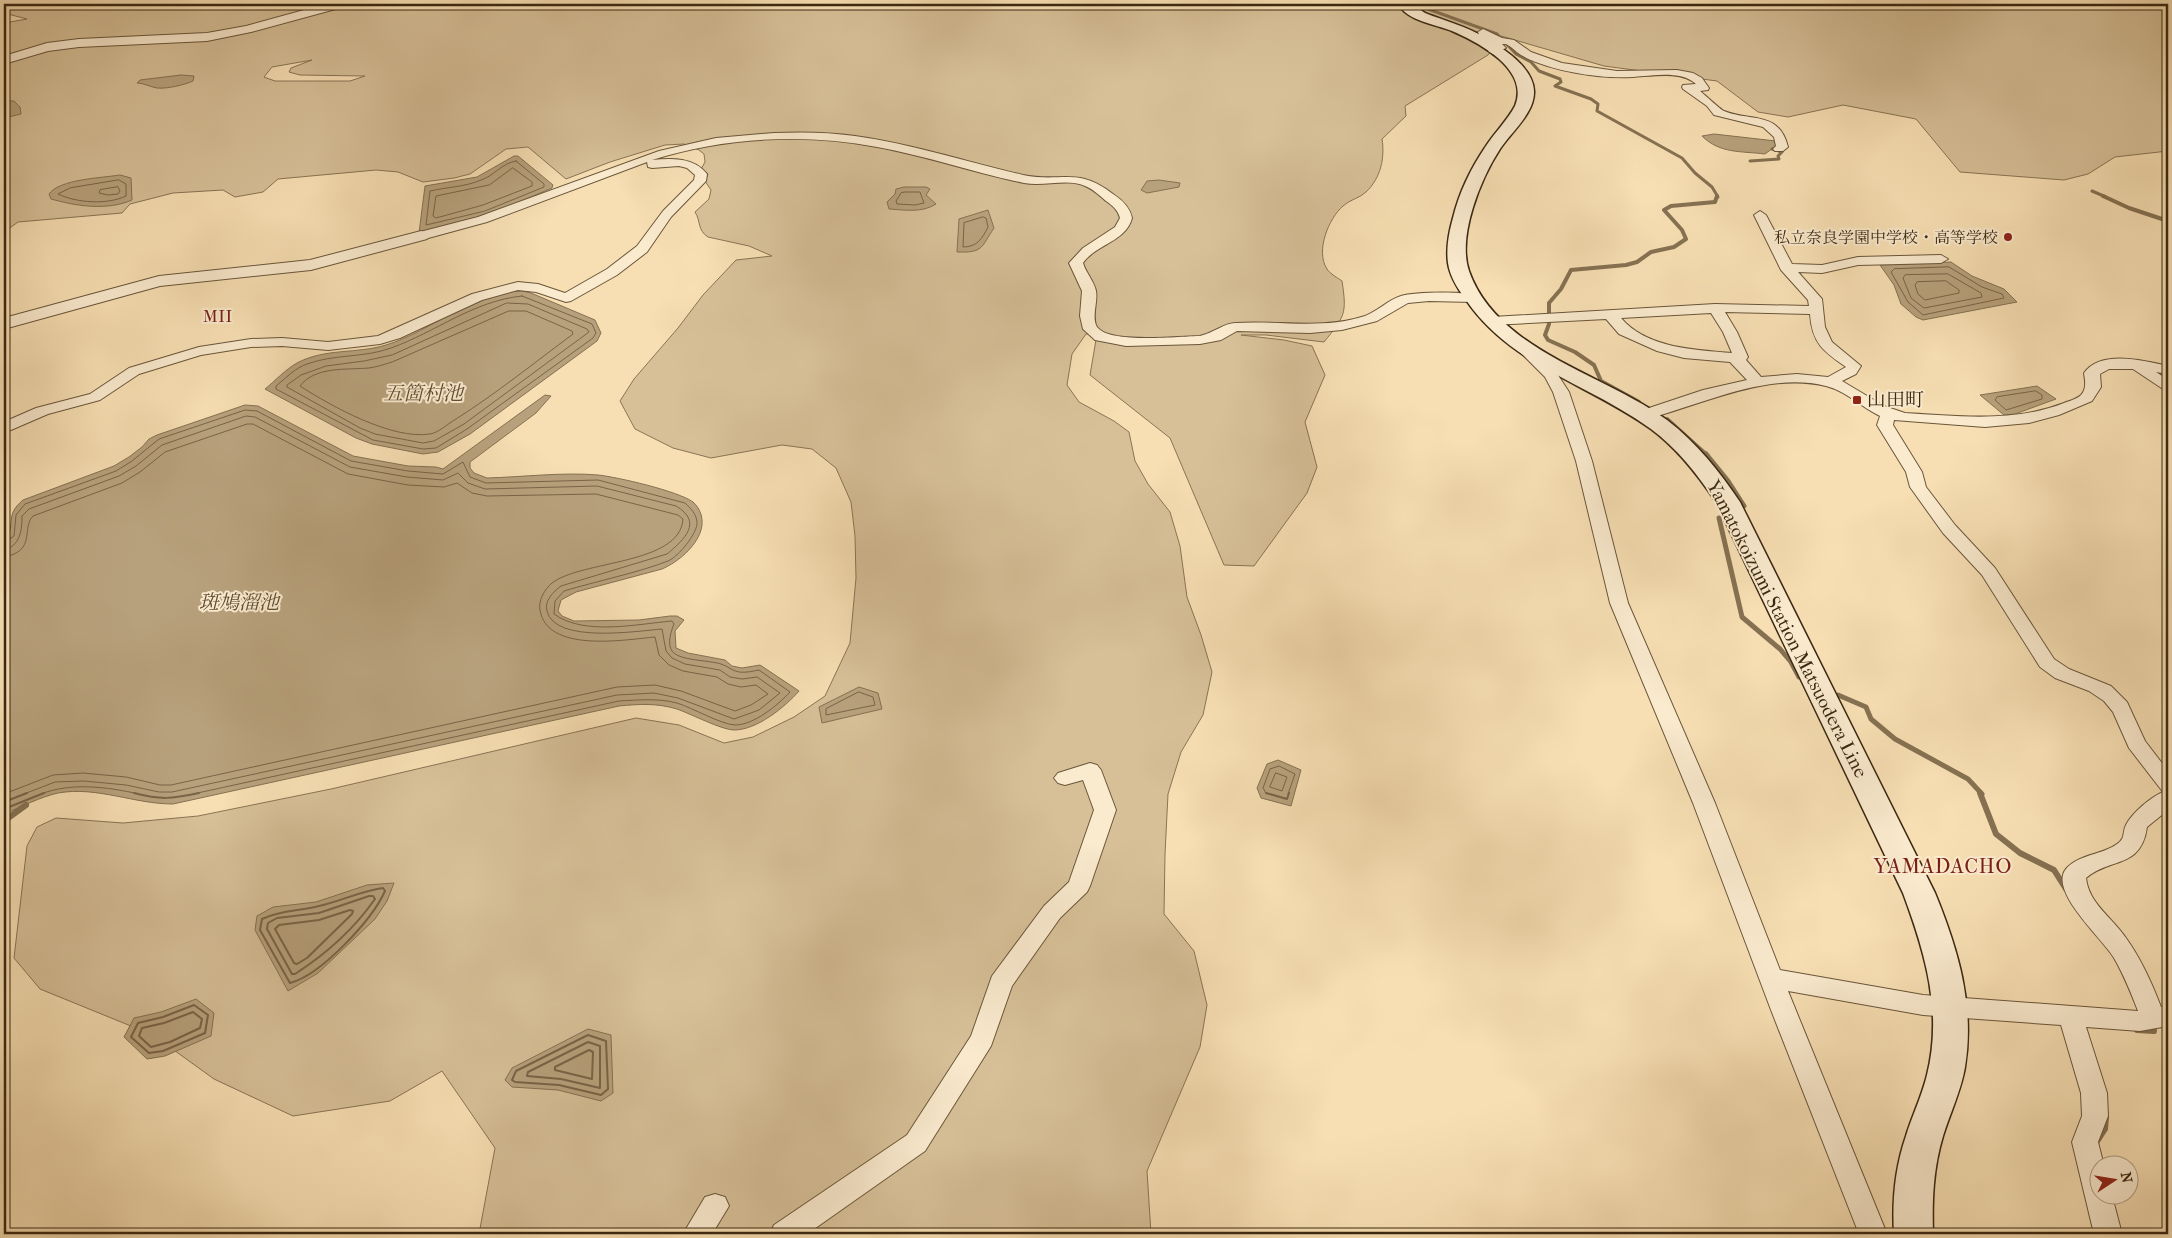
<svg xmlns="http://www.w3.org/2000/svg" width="2172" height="1238" font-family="'IM FELL French Canon','Noto Serif JP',serif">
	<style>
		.green { fill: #d7c098; stroke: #897455; fill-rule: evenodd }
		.water { fill: #b7a17c; stroke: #857152 }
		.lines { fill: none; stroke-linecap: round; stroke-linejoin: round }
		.shore-far1 { stroke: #796447; stroke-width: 1 }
		.shore { stroke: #796447; stroke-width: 2 }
		.stream-far3 { stroke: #857152; stroke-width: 3 }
		.stream-far2 { stroke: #857152; stroke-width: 4 }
		.stream-far1 { stroke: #857152; stroke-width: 5 }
		.stream { stroke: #857152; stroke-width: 6 }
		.minor-casing { stroke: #6a563a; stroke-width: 2 }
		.tertiary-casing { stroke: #6a563a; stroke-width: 2 }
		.secondary-casing { stroke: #3b2812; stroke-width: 3 }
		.minor { fill: #faeace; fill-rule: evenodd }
		.tertiary { fill: #faeace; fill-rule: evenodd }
		.secondary { fill: #faeace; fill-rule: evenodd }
		.poi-dot { fill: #8f2418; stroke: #faeace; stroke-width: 2 }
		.labels { text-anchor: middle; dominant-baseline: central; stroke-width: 4; stroke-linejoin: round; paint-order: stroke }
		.far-poi-label { font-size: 16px; fill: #3b2812; stroke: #faeace; text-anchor: end }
		.far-neighbourhood-label { font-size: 16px; letter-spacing: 1px; fill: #7a1f14; stroke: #faeace }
		.poi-label { font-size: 19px; fill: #3b2812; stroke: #faeace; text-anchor: start }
		.street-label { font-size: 19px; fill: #3b2812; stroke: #faeace }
		.water-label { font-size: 20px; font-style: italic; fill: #604c32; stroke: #faeace }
		.neighbourhood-label { font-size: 20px; letter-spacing: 1px; fill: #7a1f14; stroke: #faeace }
	</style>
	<rect width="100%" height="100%" fill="#f7dfb3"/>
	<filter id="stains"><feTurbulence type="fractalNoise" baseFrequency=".004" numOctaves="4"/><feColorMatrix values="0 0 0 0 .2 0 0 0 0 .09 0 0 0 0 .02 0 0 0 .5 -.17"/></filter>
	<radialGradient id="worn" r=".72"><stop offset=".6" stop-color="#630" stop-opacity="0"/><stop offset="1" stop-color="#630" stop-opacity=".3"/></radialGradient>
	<path class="green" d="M4,4H2168V151L2115,157L2088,174L2064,180L1960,172L1916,119L1843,105L1788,117L1758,112L1717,81L1604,66L1501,36L1488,55L1405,106L1406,116L1382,139C1385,157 1381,178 1366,192C1360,198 1349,200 1343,206C1329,218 1315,251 1327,269C1330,274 1338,278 1342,281C1347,314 1345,316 1324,342L1266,335H1241L1284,340L1312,346L1325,375L1305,422L1317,467L1307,493L1254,566L1224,565L1170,438L1090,375L1097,334H1086L1072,354L1067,385L1079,402L1114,421L1129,432L1135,461L1148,484L1170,512L1180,546L1187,597L1201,635L1212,672L1203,715L1181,752L1168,794L1165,854L1164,914L1194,951L1207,1005L1200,1047L1147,1171L1151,1234H479L495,1148L442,1071L390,1101L293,1116L214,1079L153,1035L40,989L14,958L27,846L37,827L56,818L123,823L198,816L331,789L636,718L679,725L724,743L753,737L794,717L825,696L850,643L856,578L855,536L851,502L836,468L812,449L782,445L711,458L673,448L635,429L620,401L634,379L678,328L703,295L736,260L772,256L749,246L708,237C697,230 701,221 695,212L709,199L711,190L705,181L708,174L701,169L705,162L704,154L699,150L684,144L665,145L610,162L566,179L528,147L506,149L470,174L454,178L423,182L398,172L376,170L278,179L263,192L235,197L223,190L173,193L130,204L122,213L18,222L4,232V23L27,19L4,13ZM312,60L291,68L289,72L300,75L365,76L350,81H275L264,77L272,67Z"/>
	<path class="water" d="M181,75L194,76L193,81C184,85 167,89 157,88C150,87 144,83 137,83L140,80Z
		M4,101H14L20,107L21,114L4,118Z
		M1714,134L1776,141L1777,145L1765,154C1742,151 1720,154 1702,136Z
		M514,156H518L553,185L552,188L486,216L419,233L425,186L477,177Z
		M120,175L131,178L132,200C107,211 76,206 51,199L49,194C60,179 101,178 120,175Z
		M1159,180L1180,183L1179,187L1147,193L1141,190L1147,181Z
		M904,187H926L930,189L926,195L936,204C922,213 905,210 889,209L887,202L895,194L896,189Z
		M988,210L994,228C981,247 984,253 957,252L959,219Z
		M1951,262L1972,276L2004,289L2017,302L1923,320L1916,317L1901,304L1894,285L1880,265Z
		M523,291L531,293L595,320L601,333L597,341L470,434L438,452L423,454L372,444L356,438L265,389C275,381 286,369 297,363C325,348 357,354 386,345C432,331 473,291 523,291Z
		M2037,386L2056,399L2015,414L2004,415L1980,395Z
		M545,395L551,396L536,413L470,462V468L474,473L487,478C523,477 562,472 598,475C617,477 678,491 693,502C701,509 704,520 701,530C696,547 678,562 662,569L576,592L561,600L558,611L562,616L574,621L639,620L670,616H677L684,620L675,631L676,648L688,653L725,660L732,666L742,668L760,665L799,691C785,707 757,730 734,730C722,730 691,714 677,709C657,703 639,704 619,706L173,804C134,804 97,786 58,793C40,797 21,807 4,814V541C18,523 3,517 23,500L114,466L129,457L142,447L149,439L157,435L245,405L258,406L353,456L408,466L436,467L443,469Z
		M859,687L878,693L882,709L822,723L819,707Z
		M1278,760L1301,770L1291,806L1261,798L1257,788L1267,764Z
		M394,883L387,901L375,919L318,973L288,991L255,930L257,916L273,907L316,902L367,885Z
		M196,999L214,1013L211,1036L165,1056L147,1059L124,1037L134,1018L161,1012Z
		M588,1029L611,1035L613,1093L601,1101L558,1090L512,1087L505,1080L512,1068Z"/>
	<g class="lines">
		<path class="shore-far1" d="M516,161L544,184V187L485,211L426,225L430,191C447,187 465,187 481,180C494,176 502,163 516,161Z
			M513,168L532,182V186L483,205L436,218L433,216L436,196L489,185Z
			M119,180L126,184V196C107,205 77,203 58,194L70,188Z
			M118,187L120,191L118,194L108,195L99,193L100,190Z
			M905,192H920L924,203L915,205L897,204L896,201L901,193Z
			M983,217L986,218L988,227C982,239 977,247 963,247L964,223Z
			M1949,267L1982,287L2002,294L2004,298L1923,315L1908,302L1891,272L1894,269Z
			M1948,274L1981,293L1982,297L1924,308L1911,298L1903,278L1905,275Z
			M1946,281L1959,290V293L1925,300L1918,294L1915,285L1917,282Z
			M522,296L592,324L596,333L593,338L467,429L436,448L423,449L373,440L276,389V386C286,378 295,368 307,364C334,354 364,358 391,348C436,332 473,301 522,296Z
			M507,303L528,304L587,329L589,332L464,424L434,441L423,443L375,434L360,428L287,387V385L301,375L326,366L364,361L392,355Z
			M509,311H526L572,331L573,334C534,363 497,393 456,419C449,423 438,433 430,434C392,440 331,406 300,386C315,366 347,370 369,368C377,367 385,364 392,362Z
			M2036,391L2042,395V399L2006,410L1995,400L1997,397Z
			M4,543L14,536L16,515L25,504L116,471L132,461L159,439L245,410L257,411L351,461L408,471L443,474L463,462L470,477L486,483L598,480L685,503C691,509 696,513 697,522C698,533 678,557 668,561C637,573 597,581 564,591L555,601L554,614C584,636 637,624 672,621L674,624C671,631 667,644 672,651C679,661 709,660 721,664C728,666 732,671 739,672C746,673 753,671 759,670L790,692C778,705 754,725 735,725C720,724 693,708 677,703C658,698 638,700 619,701L193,794
			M4,550C20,546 22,531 22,516L29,509L119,476L136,466L162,445L246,416L255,417L350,467L407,477L443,480L458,473L468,483L485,489L597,486L676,506C703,522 685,539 667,554L561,586C553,592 544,601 547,611C555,644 637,631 662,629L666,651L672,658L685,664L720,670L730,677L742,679L757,677L780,693L759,710L734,719L678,698L654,693L617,695L172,792H159L126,785L84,781L55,782L24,794
			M4,557C37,551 21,528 33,516L122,483L140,472L165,452L247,424H253L348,474L408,485L444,487L457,483L472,493L487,496L596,494L678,515L683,519C680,565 582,560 552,583C545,589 538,600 540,610C547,653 623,640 655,637L659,655L669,665L683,671L717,677L728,684L741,687L756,685L768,694L751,705L735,711L681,691L655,685L617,687L171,785H160L126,777L83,773L53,775L4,794
			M859,692L873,697L875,705L826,715V709Z
			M1276,773L1287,777L1282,791L1270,787Z
			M41,794C71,782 108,787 139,794
			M1271,794L1266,793L1263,788L1270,769L1279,766L1295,774L1288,794"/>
		<path class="shore" d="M134,793C161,800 171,799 199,793
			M1266,793L1287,799L1289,793
			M4,794L6,793
			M4,802L27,793
			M4,809L44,793
			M383,888L385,891C372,920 321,975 290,983L260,930L262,919C280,910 300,911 319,906C341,901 361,891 383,888Z
			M369,896H373L375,899C354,929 326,954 295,974H292L267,929L268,923L277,918L319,913Z
			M350,910L353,911L352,914L307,958L297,964L294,963L275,929L279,925L319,920Z
			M194,1005L208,1015L205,1033L163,1051L149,1053L131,1037L138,1023L163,1017Z
			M193,1012L202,1019L200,1028L170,1042L151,1047L139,1036L142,1028L164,1023Z
			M588,1035L606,1041L608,1089L601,1095L559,1085L515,1082L512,1080L516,1071Z
			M588,1042L600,1046V1088L561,1079L527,1076L528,1072Z
			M589,1050L593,1052L592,1079L555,1070V1067Z"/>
		<path class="stream-far3" d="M1414,4L1497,34L1516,54L1531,62L1539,71L1560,79L1561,82L1555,86L1591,99L1598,104L1597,111L1682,158L1695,173L1712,187L1718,197
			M1750,161L1779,159L1778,156L1782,152L1772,149
			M2092,191L2106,197"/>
		<path class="stream-far2" d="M2103,196L2129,208L2168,221
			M1639,402L1601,381L1594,365L1575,352L1548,340L1545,335L1549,324V303L1561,289L1571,270L1626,265L1637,262L1651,252L1674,247L1686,239L1682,230L1664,210L1671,206L1715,202L1717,196
			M1667,419L1708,456"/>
		<path class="stream-far1" d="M1706,454L1728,481L1744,506
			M1719,518L1742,617L1780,649L1791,662L1799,677
			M1838,695L1866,707L1871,719L1895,739L1968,779L1982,794"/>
		<path class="stream" d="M1980,793L1996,834L2020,853L2054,870L2066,889
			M4,821L26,805
			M2137,1030L2154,1031
			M2096,1143L2105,1129L2106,1117"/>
		<g class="minor-casing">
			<path id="minor" d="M1483,29L1502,38L1514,40L1531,52L1562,63L1617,71L1677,70L1693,73L1702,78L1709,88L1708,90L1700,91C1705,95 1721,110 1724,111C1750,122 1779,110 1788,147L1783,151H1775L1773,149L1776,146L1774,137L1763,127L1714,115L1707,106L1683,89L1682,87L1683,85L1696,84C1681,70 1652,76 1633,77C1601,79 1549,71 1521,55C1516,52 1512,47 1506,44H1502L1506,48L1493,54L1488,51L1494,47L1479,35L1478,32Z
				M774,133C801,132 828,132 855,136C912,144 967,162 1023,175C1063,183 1077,166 1113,194C1122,200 1130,207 1132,218C1126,242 1096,244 1083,263C1086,273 1094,281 1096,291C1098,302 1092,314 1096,325C1104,345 1181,336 1200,336C1213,333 1225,323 1235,323C1279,320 1322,330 1365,316C1378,311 1388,300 1401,296C1413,292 1474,290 1480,298L1473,302L1429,301L1408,303L1377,321L1342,330L1310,333L1237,331L1221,340L1200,344L1126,346L1095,340L1083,329L1080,316L1082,291L1069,263L1083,248L1115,227L1120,218C1118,210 1113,206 1106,201C1099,195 1093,189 1085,186C1067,178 1044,187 1024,183C975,173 927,156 877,147C805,133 723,137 652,160C672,158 694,157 707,174L706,181L671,217L647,252L617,275L571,301L566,302L536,292L518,290L482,300L400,338L380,344L328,350L282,346L251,347L201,355L139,374L100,400L48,414L4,433V422L36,408L90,394L129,368L199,347L251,339L282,338L328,342L378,336L472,294L518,282L538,284L565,293L607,269L637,246L663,211L694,180L695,175L687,168L679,166L652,168L648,167L647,162L487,222L421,240L414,236L416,233L478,217L659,151L716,138Z
				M1760,211L1766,215L1792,264L1822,265L1858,257L1941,255L1948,259L1941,263L1858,265L1822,273L1798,272L1822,299L1825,327L1832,342L1861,366L1856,374L1842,381L1884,406L1905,413C1958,416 2013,423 2064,403C2069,401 2077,399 2081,395C2087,389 2085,380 2084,373C2101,349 2145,361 2168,366V374L2156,372L2168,380V391L2163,389L2133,369H2109L2100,374L2101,387L2092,401L2059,415L2029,423L1985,427L1894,420L1893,425L1922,472L1926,487L1955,525L1995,568L2054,659L2069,669L2111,686L2127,702L2145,741L2168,771V810L2147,827C2141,869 2111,857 2086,878C2089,904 2112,917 2126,938C2141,959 2152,983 2161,1007L2168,1006V1026L2140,1031L2086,1027L2107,1093L2108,1116L2098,1142L2104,1166H2100V1196H2112L2122,1234H2094L2072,1142L2082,1116L2081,1093L2061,1025L1923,1015L1788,991L1887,1234H1859L1771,1010L1693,803L1610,603L1576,461L1553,392L1545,377L1517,349L1519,346H1529L1556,372L1569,392L1592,461L1628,603L1715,803L1780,970L1923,995L2138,1011C2131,993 2124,975 2114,958C2104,940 2048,891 2066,869C2079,854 2102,855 2117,844C2126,838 2122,833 2126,825C2132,813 2151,797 2163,792L2129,748L2113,712L2104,701L2089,691L2055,678L2040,667L1982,575L1943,533L1910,487L1906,472L1877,425L1880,416C1861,407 1846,391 1826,386C1767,371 1699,406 1643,420L1637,418L1635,415L1637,412L1703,390L1747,380L1730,362L1684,358L1657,351L1619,334L1606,319L1492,325L1487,324L1485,321L1487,318L1492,317L1715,304L1809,306L1808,300L1781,270L1754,215ZM1725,312L1810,314C1812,343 1823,351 1846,367L1828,377L1797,374L1761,377L1746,360L1748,357L1737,332ZM1711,313L1723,332L1732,353C1695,350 1646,348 1621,318Z
				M1090,763L1097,765L1101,770L1116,810L1090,886L1087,892L1060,918L1012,986L991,1046L925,1151L807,1234H770L774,1225L907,1135L971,1036L992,976L1044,906L1069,882L1094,810L1083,780L1065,785L1058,783L1054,778L1058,773Z
				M715,1194L725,1197L729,1206L712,1234H683L705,1197Z"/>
		</g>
		<g class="tertiary-casing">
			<path id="tertiary" d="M326,4H345L343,7L251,32L207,41L79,47L48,51L4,64V56L47,43L79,39L207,33L246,26Z
				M421,231L427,233L429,236L427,239L311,270L160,286L4,329V318L159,276L310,260Z"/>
		</g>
		<g class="secondary-casing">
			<path id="secondary" d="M1398,4C1402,4 1408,3 1412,5C1417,7 1420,10 1425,13C1445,21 1466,26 1484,37C1503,48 1533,67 1534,91C1535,113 1511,132 1500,149C1481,178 1457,236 1469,271C1497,351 1605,374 1667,420C1697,443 1719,471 1740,502L1935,893C1958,949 1975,1006 1965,1067C1961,1091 1950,1113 1943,1136C1933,1169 1932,1201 1933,1234H1894C1892,1201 1895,1168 1906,1136C1912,1116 1922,1096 1927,1075C1943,1012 1925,952 1903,893L1716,502C1698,475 1677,448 1651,429C1589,384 1511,366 1466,300C1458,289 1450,277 1448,263C1446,248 1449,232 1453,218C1459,193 1471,168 1486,146C1495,132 1507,121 1515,106C1530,70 1480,43 1452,31C1434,24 1408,21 1398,4Z"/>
		</g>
		<use href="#minor" class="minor"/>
		<use href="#tertiary" class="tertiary"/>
		<use href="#secondary" class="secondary"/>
	</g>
	<g class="poi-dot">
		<circle cx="2008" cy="237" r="5"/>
		<rect x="1852" y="395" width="10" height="10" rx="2.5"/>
	</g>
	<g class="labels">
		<g class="far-poi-label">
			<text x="1998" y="237">私立奈良学園中学校・高等学校</text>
		</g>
		<g class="far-neighbourhood-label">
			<text x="218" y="316">MII</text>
		</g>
		<g class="poi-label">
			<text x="1867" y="400">山田町</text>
		</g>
		<g class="street-label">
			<text transform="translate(1787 629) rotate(63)">Yamatokoizumi Station Matsuodera Line</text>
		</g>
		<g class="water-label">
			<text x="423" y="393">五箇村池</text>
			<text x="239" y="602">斑鳩溜池</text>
		</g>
		<g class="neighbourhood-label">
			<text x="1943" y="866">YAMADACHO</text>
		</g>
	</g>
	<rect width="2172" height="1238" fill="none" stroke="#f7dfb3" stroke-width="20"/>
	<rect x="5" y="5" width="2162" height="1228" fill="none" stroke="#3b2812" stroke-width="2.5"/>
	<rect x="10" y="10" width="2152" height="1218" fill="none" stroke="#3b2812"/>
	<g transform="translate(2114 1180) rotate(78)"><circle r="24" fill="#faeace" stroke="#ae9c83"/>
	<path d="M0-4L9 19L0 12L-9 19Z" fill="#8f2418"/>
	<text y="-8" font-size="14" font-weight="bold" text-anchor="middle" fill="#3b2812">N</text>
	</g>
	<rect width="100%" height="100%" filter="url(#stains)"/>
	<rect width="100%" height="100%" fill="url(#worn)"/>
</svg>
